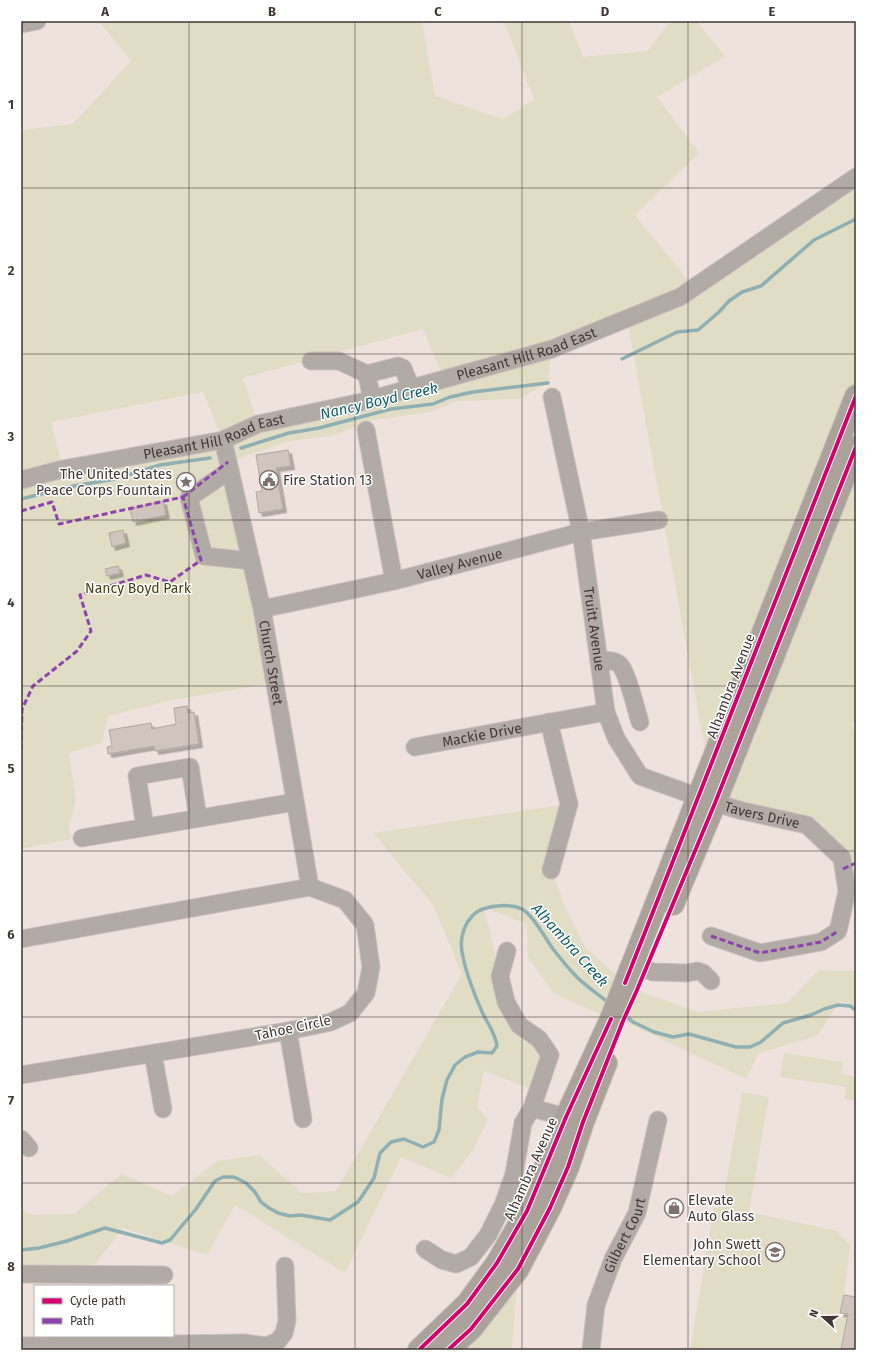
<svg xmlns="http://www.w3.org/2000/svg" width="877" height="1371" font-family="'Fira Sans',sans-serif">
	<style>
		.green { fill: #e1ddc5; fill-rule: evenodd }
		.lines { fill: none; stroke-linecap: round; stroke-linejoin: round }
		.stream { stroke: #8eb0b3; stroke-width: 3.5 }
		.building { fill: #d0c4bc; stroke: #b0a7a2; filter: url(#shadow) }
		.minor-casing { stroke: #cbc0bc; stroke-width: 19 }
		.major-casing { stroke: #cbc0bc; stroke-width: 24 }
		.minor { stroke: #b2aaa5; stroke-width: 17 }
		.major { stroke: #aca29c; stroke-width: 22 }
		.quiet { stroke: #8e44ad; stroke-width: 3; stroke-dasharray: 6 3; stroke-linecap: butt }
		.cycleway-casing { stroke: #fff; stroke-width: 6 }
		.cycleway { stroke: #d6006c; stroke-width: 4 }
		.grid { fill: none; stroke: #413734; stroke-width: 1; stroke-opacity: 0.55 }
		.labels { text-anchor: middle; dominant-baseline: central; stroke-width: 3; stroke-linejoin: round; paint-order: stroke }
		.street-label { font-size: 14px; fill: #413734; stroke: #fff }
		.poi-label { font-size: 14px; fill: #413734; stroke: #fff; text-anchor: end }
		.park-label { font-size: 14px; fill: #3e410c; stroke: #fff }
		.water-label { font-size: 15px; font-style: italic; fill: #146168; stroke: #fff }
		.neatline { fill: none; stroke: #413734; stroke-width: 1.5 }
		.grid-label { font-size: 13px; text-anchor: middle; font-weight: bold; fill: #413734 }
	</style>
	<defs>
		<filter id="shadow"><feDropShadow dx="3.5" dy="3.5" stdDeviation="0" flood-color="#0004"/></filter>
	</defs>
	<rect width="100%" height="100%" fill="#efe1dc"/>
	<path class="green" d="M99,21H422L435,96L503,119L534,99L504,21H569L583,57L647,51L671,21H696L725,56L657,97L699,153L635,215L694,287L856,177V396L709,771L627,319L552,349L548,383L519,399L457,401L431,412L374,420L331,436L290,441L229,462L274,683L172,700L108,716L102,743L69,753L76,800L69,827L71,839L21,849V130L73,124L131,61ZM423,329L444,379L258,424L243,378ZM203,392L223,440L63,469L51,422Z
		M856,479V721L851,725L856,733V863L843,869L807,825L715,803L839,489Z
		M569,804L552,870L566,910L585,947L625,983L611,1019L553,993L528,957L527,924L483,907L489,928L506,1002L550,1055L538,1092L484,1071L477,1107L488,1119L472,1152L451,1178L401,1157L345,1273L235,1205L207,1255L123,1228L87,1275L21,1274V1210L33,1215L74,1214L121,1174L172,1196L217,1161L259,1155L302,1193L336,1191L462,974L433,905L373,833Z
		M819,970L856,971V1007L840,1001L817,1036L759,1053L746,1079L623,1021L637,990L697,1012L787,1003Z
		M784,1053L843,1062L841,1074L856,1077V1101L844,1099L846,1087L780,1077Z
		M742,1092L769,1097L749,1212L837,1231L850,1245L844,1295L840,1313L848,1314L841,1349L835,1348V1350L729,1349V1350H690L714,1207H722Z
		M518,1269L512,1350H448Z"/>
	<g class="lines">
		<path class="stream" d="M622,359L677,332L698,330L719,312L729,301L742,292L761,286L814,240L856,219
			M241,448L289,433L319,428L391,409L433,404L450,397L473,392L548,383
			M21,499L74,486L115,479L160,465L210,458
			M621,1012L633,1022L654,1032L673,1037L689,1034L736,1047H750L761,1042L783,1023L811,1015L824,1009L838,1005L850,1006L856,1010
			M21,1250L39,1248L67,1241L105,1228L162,1243L170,1240L196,1209L215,1181L223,1177H234L246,1183L255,1192L261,1202L269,1208L278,1213L290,1216L301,1215L330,1220L358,1202L374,1178L380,1153L391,1142L404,1139L423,1147L434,1142L439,1130L442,1099L447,1080L455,1065L465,1057L478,1052L492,1053L497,1046C496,1035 488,1024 483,1014C475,996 467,976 463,957C459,941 463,926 473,915C483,905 510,903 522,909C534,916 545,938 553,949C560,958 567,967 575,975C585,986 598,994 610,1004"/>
	</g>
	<path class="building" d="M288,450L291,466L276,468L283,509L259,513L256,492L262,491L256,455Z
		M163,501L166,515L133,522L130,509Z
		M123,530L126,543L112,547L109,533Z
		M118,566L120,573L107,576L105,569Z
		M187,706L188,713L194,712L199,744L155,751L154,746L108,754L107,747L112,746L109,730L151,723L152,729L176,724L174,708Z
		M844,1295L856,1297V1350L841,1349L848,1314L840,1313Z"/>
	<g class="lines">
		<g class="minor-casing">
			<g id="minor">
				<path d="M21,24L37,21"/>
				<path d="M311,361H339L367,374"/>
				<path id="s1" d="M552,397L581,532L606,712L616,738L640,776L715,803L743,811L807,825L842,858L847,891L838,931L821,942L760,953L711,936"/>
				<path d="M372,399L367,376V374L398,366L403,368L411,388"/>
				<path d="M366,430L394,581"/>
				<path id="s2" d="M223,440L262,609L310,887"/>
				<path d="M230,470L189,498L204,556L251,561"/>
				<path id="s3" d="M21,480L63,469L223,440L258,424L362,402L552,349L680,297L856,177"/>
				<path id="s4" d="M262,609L394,581L581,532L659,520"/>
				<path d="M599,660C606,660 615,660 620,665C628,674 636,710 640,722"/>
				<path d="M549,722L569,804L551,870"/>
				<path id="s5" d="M415,747L606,712"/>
				<path d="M145,827L137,776L190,767L198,818"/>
				<path d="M82,838L295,802"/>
				<path d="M21,939L310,887L345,900L365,925L371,967L366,993L350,1013L331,1022L288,1031L21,1075"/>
				<path d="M507,951L500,976L506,1002L519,1025L539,1039L550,1055L532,1108"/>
				<path d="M633,964L653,972L687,973L697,971L703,973L711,981"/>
				<path d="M288,1031L303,1119"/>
				<path d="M153,1054L163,1109"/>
				<path d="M21,1139L29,1148"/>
				<path d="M425,1249L442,1260L456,1264L471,1257L488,1235L503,1205L514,1174L523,1123L532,1108L577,1120"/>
				<path d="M21,1274L164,1275"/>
				<path d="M21,1346L244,1343L266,1346L278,1341L284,1333L287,1321L285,1266"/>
				<path id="s6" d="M591,1350L596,1305L613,1259L637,1213L658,1120"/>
			</g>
		</g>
		<g class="major-casing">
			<path id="major" d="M673,904L715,803L856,447
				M419,1350L467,1304L497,1263L527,1211L566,1117L611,1019L625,983L856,396
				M448,1350L471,1329L518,1269L550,1208L568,1167L583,1122L606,1063"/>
		</g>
		<use href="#minor" class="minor"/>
		<use href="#major" class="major"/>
		<path class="quiet" d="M183,497L228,462
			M21,511L52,502L59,524L183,497L201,560L170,582L146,575L80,595L91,631L77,651L33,686L22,709L21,750
			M843,869L856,863
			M711,936L760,953L821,942L838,931"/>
		<g class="cycleway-casing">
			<path id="cycleway" d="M625,983L856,396
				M419,1350L467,1304L497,1263L527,1211L566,1117L611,1019
				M448,1350L471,1329L518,1269L550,1208L568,1167L583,1122L623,1021L637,990L715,803L856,447"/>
		</g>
		<use href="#cycleway" class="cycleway"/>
	</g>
	<path class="grid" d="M189,21V1350M355,21V1350M522,21V1350M688,21V1350M21,188H856M21,354H856M21,520H856M21,686H856M21,851H856M21,1017H856M21,1183H856"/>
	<defs>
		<g id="civic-ring" transform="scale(1)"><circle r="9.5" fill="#fff" stroke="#7e726f" stroke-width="1.5"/><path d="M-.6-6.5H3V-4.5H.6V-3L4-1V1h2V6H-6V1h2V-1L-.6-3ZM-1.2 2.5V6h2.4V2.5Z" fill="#7e726f"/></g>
		<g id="sight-ring" transform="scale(1)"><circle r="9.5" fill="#fff" stroke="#7e726f" stroke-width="1.5"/><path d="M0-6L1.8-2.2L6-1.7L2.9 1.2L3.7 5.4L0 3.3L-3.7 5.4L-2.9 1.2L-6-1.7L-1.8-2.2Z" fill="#7e726f"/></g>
		<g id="shop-ring" transform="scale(1)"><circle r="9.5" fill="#fff" stroke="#7e726f" stroke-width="1.5"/><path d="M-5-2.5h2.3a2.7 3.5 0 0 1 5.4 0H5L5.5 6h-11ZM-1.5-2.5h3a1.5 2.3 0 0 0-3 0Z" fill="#7e726f"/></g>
		<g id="school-ring" transform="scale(1)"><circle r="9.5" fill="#fff" stroke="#7e726f" stroke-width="1.5"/><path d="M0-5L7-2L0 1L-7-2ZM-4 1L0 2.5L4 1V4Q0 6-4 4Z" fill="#7e726f"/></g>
	</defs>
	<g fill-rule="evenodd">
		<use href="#civic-ring" x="269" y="480"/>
		<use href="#sight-ring" x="186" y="482"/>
		<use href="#shop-ring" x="674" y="1208"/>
		<use href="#school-ring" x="775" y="1252"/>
	</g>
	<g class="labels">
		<g class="street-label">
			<text stroke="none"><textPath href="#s3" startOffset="522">Pleasant Hill Road East</textPath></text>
			<text stroke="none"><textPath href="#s3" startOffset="198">Pleasant Hill Road East</textPath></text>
			<text stroke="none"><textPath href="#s4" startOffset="203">Valley Avenue</textPath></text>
			<text stroke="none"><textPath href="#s1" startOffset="236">Truitt Avenue</textPath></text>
			<text stroke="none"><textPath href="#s2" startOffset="228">Church Street</textPath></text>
			<text transform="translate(731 686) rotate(-69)">Alhambra Avenue</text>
			<text stroke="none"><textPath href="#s5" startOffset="68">Mackie Drive</textPath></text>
			<text stroke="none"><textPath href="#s1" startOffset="521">Tavers Drive</textPath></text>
			<text transform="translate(293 1028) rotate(-12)">Tahoe Circle</text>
			<text transform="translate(531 1169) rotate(-66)">Alhambra Avenue</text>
			<text stroke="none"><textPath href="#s6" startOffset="121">Gilbert Court</textPath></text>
		</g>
		<g class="poi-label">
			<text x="172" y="474">The United States<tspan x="172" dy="16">Peace Corps Fountain</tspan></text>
			<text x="283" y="480" text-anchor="start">Fire Station 13</text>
			<text x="688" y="1200" text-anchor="start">Elevate<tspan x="688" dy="16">Auto Glass</tspan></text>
			<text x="761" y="1244">John Swett<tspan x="761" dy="16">Elementary School</tspan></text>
		</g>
		<g class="park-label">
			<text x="138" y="588">Nancy Boyd Park</text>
		</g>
		<g class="water-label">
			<text transform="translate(379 401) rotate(-13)">Nancy Boyd Creek</text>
			<text transform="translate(570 945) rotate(48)">Alhambra Creek</text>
		</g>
	</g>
	<rect width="877" height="1371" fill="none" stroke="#ffffff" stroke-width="44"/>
	<rect x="34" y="1285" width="140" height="52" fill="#ffffff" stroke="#b3afae"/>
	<rect x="42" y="1298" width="20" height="6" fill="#d6006c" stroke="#b3afae"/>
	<text x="70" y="1305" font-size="12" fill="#413734">Cycle path</text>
	<rect x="42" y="1318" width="20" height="6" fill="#8e44ad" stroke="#b3afae"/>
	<text x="70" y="1325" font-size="12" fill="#413734">Path</text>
	<g transform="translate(823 1317) rotate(291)" stroke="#ffffff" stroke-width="3" paint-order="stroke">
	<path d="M0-3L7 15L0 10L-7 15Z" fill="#413734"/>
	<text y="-6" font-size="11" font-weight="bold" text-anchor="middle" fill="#413734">N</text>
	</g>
	<rect x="22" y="22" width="833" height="1327" class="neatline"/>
	<g class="grid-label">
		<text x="105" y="16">A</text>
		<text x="272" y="16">B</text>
		<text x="438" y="16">C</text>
		<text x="605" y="16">D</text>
		<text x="772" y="16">E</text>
		<text x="11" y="109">1</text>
		<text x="11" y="275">2</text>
		<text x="11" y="441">3</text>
		<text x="11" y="607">4</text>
		<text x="11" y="773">5</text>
		<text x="11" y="939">6</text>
		<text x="11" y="1105">7</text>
		<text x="11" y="1271">8</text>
	</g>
</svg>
